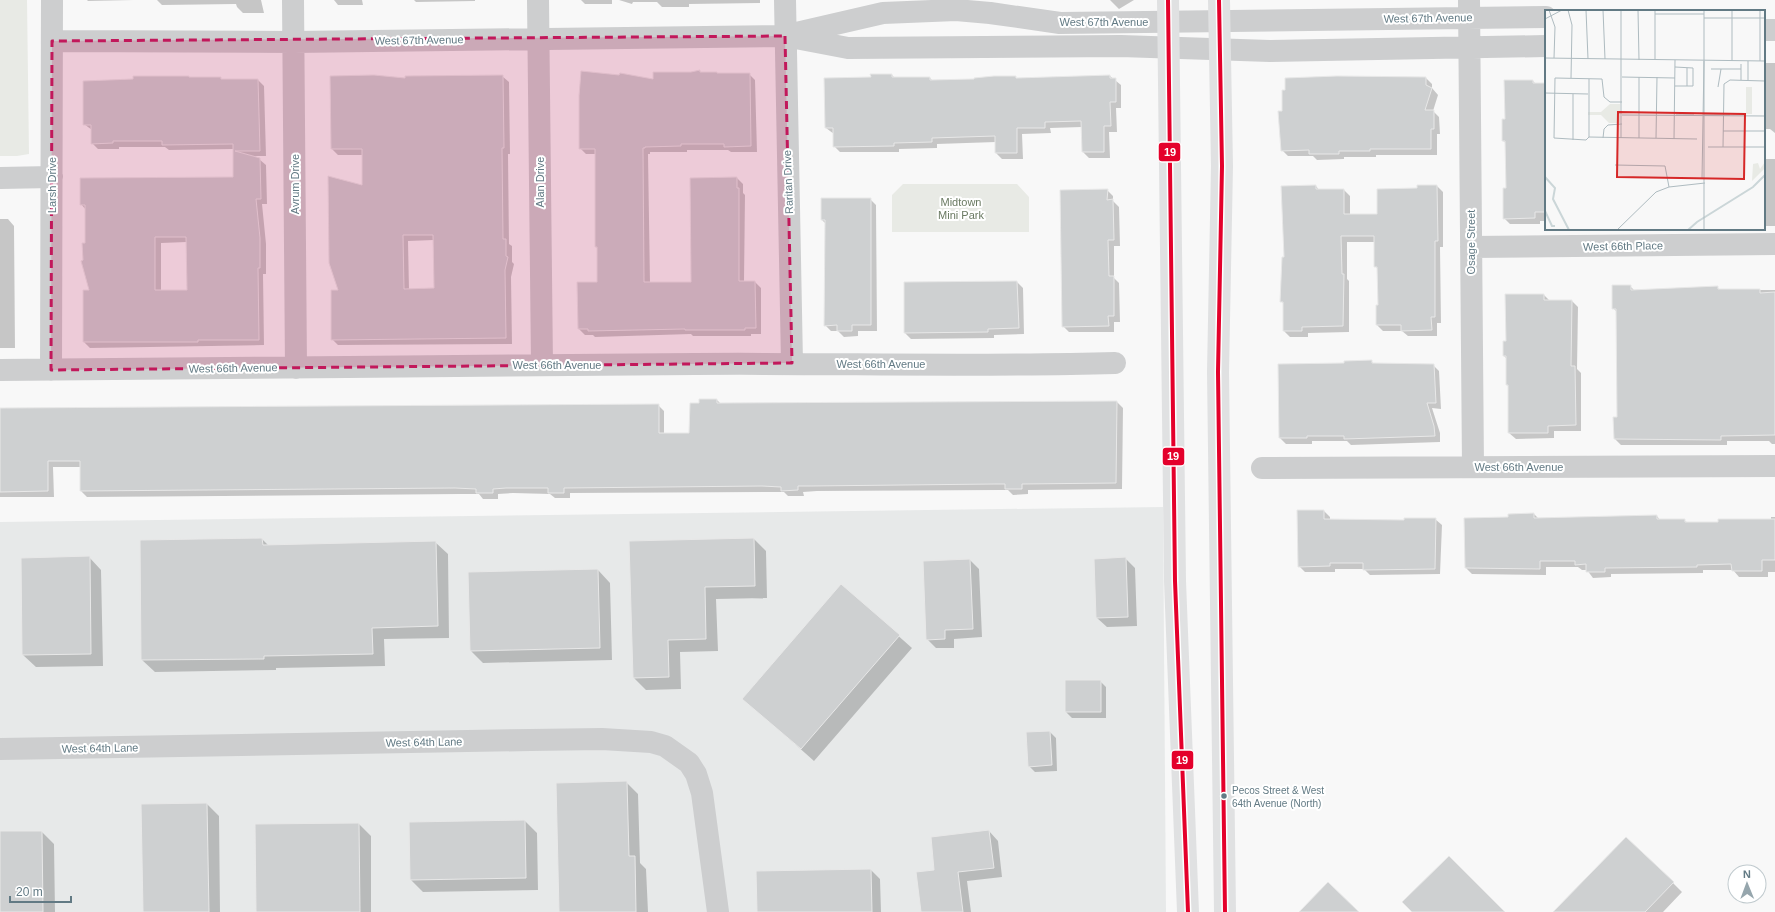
<svg xmlns="http://www.w3.org/2000/svg" width="1775" height="912" font-family="Arial,sans-serif">
	<style>
		.built { fill: #e7e9e9 }
		.green { fill: #e8eae5 }
		.shadow { fill: #0003; fill-rule: evenodd }
		.building { fill: #ced0d1; stroke: #e8e8e8; fill-rule: evenodd }
		.lines { fill: none; stroke-linecap: round; stroke-linejoin: round }
		.street { stroke: #cdcecf; stroke-width: 22 }
		.secondary { stroke: #e0e1e2; stroke-width: 22 }
		.bus-1-casing { stroke: #fff; stroke-width: 7 }
		.bus-1 { stroke: #e4002b; stroke-width: 4 }
		.marked { fill: #c2185b; fill-opacity: 0.2; stroke: #c2185b; stroke-width: 3; stroke-dasharray: 8 5; stroke-linejoin: round }
		.bus-dot { fill: #627a84; stroke: #fff; stroke-width: 1.5 }
		.labels { text-anchor: middle; dominant-baseline: central; stroke-width: 4; stroke-linejoin: round; paint-order: stroke }
		.bus-label { font-size: 10px; fill: #627a84; stroke: #fff; text-anchor: start }
		.street-label { font-size: 11px; fill: #627a84; stroke: #fff }
		.park-label { font-size: 11px; fill: #6a7a62; stroke: #fff }
		.inset-river { fill: none; stroke: #cbd6d8; stroke-width: 2 }
		.inset-road { fill: none; stroke: #aebbc0; stroke-width: 1 }
		.view { fill: #d62828; fill-opacity: 0.15; stroke: #d62828; stroke-width: 2 }
		.inset-edge { fill: none; stroke: #627a84; stroke-width: 2 }
		.line-badge { stroke: #fff; stroke-width: 1.5 }
		.badge-label { font-size: 11px; text-anchor: middle; font-weight: bold; fill: #fff }
	</style>
	<rect width="100%" height="100%" fill="#f8f8f8"/>
	<path class="built" d="M1163,507L1166,912H0V522Z"/>
	<path class="green" d="M0,0H27L29,154L17,156H0Z
		M903,184H1017L1029,197V232H892V195Z"/>
	<path class="shadow" d="M87,0H134L88,1Z
		M157,0H261L264,13H243L237,7L236,4L162,5Z
		M334,0H362L363,5H338Z
		M414,0H475V1L416,2Z
		M581,0H612V4H585Z
		M619,0H760V3L689,4V7H662L657,2H633L632,4Z
		M1110,0H1134L1119,9Z
		M1764,63H1775V133L1770,129H1764Z
		M700,71L701,73H717L718,74H749L755,80L757,152H731L728,150H687V152H650V154H648L650,283H692L737,178L743,184V193L745,195L744,282H755L761,288V334H751V336H693L691,334L595,337L593,335H585L579,329L598,283V249L596,247V154H586L580,148L654,81Z
		M892,75L895,78H930L933,81L1015,77L1017,79L1110,76L1121,85V108H1116L1117,132H1109L1110,158H1089L1083,152L1082,127L1050,128L1051,133L1022,134L1023,159H1002L996,153V142L937,144V148L899,149V152H840L834,146V134L826,128L825,79L872,78Z
		M502,76L509,82L510,154H508L509,244L512,246V262L514,264L511,277L512,344L338,345L332,339L339,291L363,186V155H338L332,149L406,80ZM434,240L435,289L409,290L408,241Z
		M220,78L223,80H258L264,86L266,156H254L259,159L266,165L267,204H262L266,244V274H263L264,345L90,348L84,342L90,291L84,261L86,244V210L81,204L234,178V149L169,150L165,147H119V149H98L92,143V130L84,124ZM187,242L188,291H161V243Z
		M1426,78L1432,84V88L1438,95L1433,111L1439,117L1440,134H1437V155H1376V157H1344V159L1317,160L1313,156H1288L1282,150Z
		M1533,81L1536,84H1546V221H1540V224H1510L1504,218L1507,189L1506,143L1503,141L1506,120Z
		M1764,159H1775V226H1764Z
		M1316,186L1319,190H1344L1350,196V215H1378L1418,189L1437,186L1443,192V247H1440L1441,323H1437V336H1408L1402,331H1383L1377,325L1379,306V270L1375,266V242H1347V279L1349,281V332L1308,333V337H1290L1284,331V304L1281,301L1285,258Z
		M1107,190L1113,196V201L1119,207L1120,246H1114V278L1119,283L1120,322H1114V332H1069L1063,326Z
		M870,199L876,205L877,331H858V336L844,337L838,331H831L825,325L826,224L822,220Z
		M0,219H8L14,226L15,348H0Z
		M1017,282L1023,288L1024,334L994,335V338L911,339L905,333Z
		M1630,286L1635,291L1717,287L1720,290H1775V444H1772L1769,441H1727V445H1621L1615,439L1618,418L1617,312L1613,308Z
		M1544,295L1550,301H1572L1578,307L1577,369L1581,373V431H1554V438L1516,439L1509,433V387L1507,385V359L1504,356L1507,342Z
		M1371,361L1374,364L1433,365L1439,371L1441,409L1432,408L1440,433V442L1351,445L1347,441H1312V444H1286L1280,438L1279,365L1345,364Z
		M700,400H717L721,404L1117,402L1123,408L1122,489L1028,490V494L1013,495L1008,490H1001L817,491L803,492L804,496H788L784,492H768L570,493V498H555L550,494L513,493L498,494V499H483L479,494H462L87,497L81,491V467H53L54,497H0V409L658,405L664,411V434H690L700,404Z
		M1324,511L1330,517V520L1405,521L1435,519L1442,525L1440,574L1370,575L1364,569H1335V572H1305L1299,566Z
		M1534,514L1539,519L1657,516L1660,520H1684L1688,523L1771,520V517H1775V572H1768V577H1739L1733,570H1703V573L1611,574V577L1593,578L1587,570H1582L1578,567H1546V575L1472,574L1466,568L1509,518Z
		M262,539L269,546L435,542L448,554L449,638L384,639L385,666L276,668V670L155,672L142,660Z
		M754,539L766,551L767,598L716,599L718,651L680,652L681,689L646,690L634,678L630,541Z
		M89,557L101,570L103,666L36,667L23,655L22,559Z
		M1125,558L1135,568L1137,626L1107,627L1097,618Z
		M970,560L979,569L982,637L954,639V648H936L927,639Z
		M598,570L610,583L612,660L483,663L471,651Z
		M842,586L912,648L814,761L743,698Z
		M1100,681L1106,687V718H1072L1066,712Z
		M1050,732L1056,738L1057,771L1035,772L1029,766Z
		M626,782L638,794L640,863L646,869L648,912H560Z
		M207,804L219,816L220,912H144Z
		M525,821L537,833L538,890L423,892L411,880Z
		M359,824L371,836V912H257Z
		M989,831L998,841L1002,877L967,881L971,912H922L936,871Z
		M0,832H42L54,844L55,912H0Z
		M871,870L880,879L881,912H758Z
		M1673,883L1682,892L1663,912H1563Z"/>
	<path class="building" d="M700,70V72H717V73H750L751,146L724,147V144H681V146L645,147V148H643L644,282H691L690,178L737,177V188H739V281H755L756,328H745V330H685V329L588,331V329H578L577,282H597V247H595V149H579V96L581,71L619,75L620,73L653,79V72H691Z
		M870,74H892V77H930V80L974,79V78L994,76H1016V78L1110,75V78H1116V102H1110L1111,126H1104V152H1082L1081,121L1045,122V128H1017V153H995V136L932,138V142L894,143V146L833,147V128H825L824,78L871,77Z
		M374,75L405,78V76L503,75L504,148H502L503,239H506V256L508,257L505,270L506,338L331,340V290H338L329,263L328,176L362,185V149H331L330,76ZM403,235H433L434,288L404,289Z
		M133,76H189V77H221V79H258L260,151H235L260,158L261,199H256L260,238V268H258L259,340H198V342H83V290H89L81,261L83,260L82,243H85V205H80V178L233,177V144L162,145V141H113V143L91,144V125H83V81L133,79ZM155,237H186L187,290H155Z
		M1337,76L1426,77V85L1432,88L1425,110H1434V129H1431V149H1370V151H1339V154H1309V150L1281,151L1278,111H1282V90H1285V78Z
		M1504,80H1533V83H1546V212H1535V218L1503,219V188H1506L1505,141H1502V119H1505Z
		M1316,185V189H1344V214H1377V189L1417,188V185H1437L1438,241H1435V317H1431L1432,330L1401,331V325H1376V305H1378L1377,267H1374V236H1341L1342,274H1344L1343,326L1302,327V331H1283V302H1280L1282,257H1284L1281,186Z
		M1108,189L1107,200L1113,199L1114,240H1108L1109,276H1114V316H1108L1109,326L1062,327L1060,190Z
		M821,198H871V325H852V331H837V325L824,326L825,220H821Z
		M1017,281L1019,328L988,329V332L904,333V282Z
		M1612,285H1631V290L1718,286V289H1760V293L1775,292V435L1721,436V440L1614,439L1613,417H1617L1616,309H1612Z
		M1505,294H1544V300H1572L1571,366H1575L1576,425L1548,426V433H1508V385H1506V356H1503V341H1506Z
		M1372,360V363L1434,364L1436,403H1427L1434,426L1435,436L1344,439V436H1307V438H1279L1278,364L1344,363V361Z
		M699,399H717V403L1117,401L1116,483L1022,484V489H1005V484H995L810,486H798V490L781,491V487L762,486L564,488V493H548V488H506L493,489V493H476V489L455,488L80,491V461H48V491L0,492V408L659,404V433H689L690,403H699Z
		M1297,510H1324V519L1404,520V518H1436L1435,569L1363,570V563H1330V566L1298,567Z
		M1534,513V518L1657,515V519H1685V522H1718V519H1775V560H1762V571H1732L1731,564L1697,565V567L1605,568V572H1586V564L1575,565V561H1540V569L1465,568L1464,518L1508,517V514Z
		M262,538L263,545L436,541L438,626L372,628L373,654L264,656V659L141,660L140,540Z
		M754,538L755,586L705,587L706,639L668,640L669,677L633,678L629,541Z
		M90,556L91,654L22,655L21,558Z
		M1126,557L1128,617L1096,618L1094,559Z
		M970,559L973,629L945,630V639L926,640L923,561Z
		M598,569L600,648L470,651L468,572Z
		M841,584L900,635L801,749L742,699Z
		M1065,680H1101V712H1065Z
		M1050,731L1052,765L1028,767L1026,732Z
		M627,781L629,856H635L636,912H559L556,783Z
		M207,803L209,912H143L141,804Z
		M525,820L526,878L410,880L409,822Z
		M359,823L360,912H256L255,824Z
		M989,830L994,868L958,872L963,912H921L916,872L934,870L931,837Z
		M0,831H42L43,912H0Z
		M1626,837L1674,882L1645,912H1553Z
		M1449,856L1505,912H1412L1402,902Z
		M871,869L872,912H757L756,871Z
		M1328,882L1359,912H1299Z"/>
	<g class="lines">
		<path class="street" d="M293,0L296,368
			M538,0L542,365
			M785,0L792,363
			M1469,0L1473,467
			M1764,30H1775
			M792,34L883,13L956,10L990,13L1060,23L1546,17
			M52,41L293,42L785,36L848,48L1121,46L1270,51L1546,46
			M0,178L52,177
			M1471,247L1775,244
			M0,370C232,369 463,365 695,364C835,363 975,367 1115,363
			M51,370L52,0
			M1262,468L1775,466
			M0,749L530,740L602,739L651,742L665,746L689,763L696,774L702,793L718,912"/>
		<path class="secondary" d="M1168,0L1175,581L1188,912
			M1219,0L1222,166L1218,372L1225,912"/>
		<g class="bus-1-casing">
			<path id="bus-1" d="M1168,0L1175,581L1188,912
				M1219,0L1222,166L1218,372L1225,912"/>
		</g>
		<use href="#bus-1" class="bus-1"/>
	</g>
	<path class="marked" d="M785,36L792,363L51,370L52,41Z"/>
	<circle class="bus-dot" cx="1224" cy="796" r="3.5"/>
	<g class="labels">
		<g class="bus-label">
			<text x="1232" y="790">Pecos Street &amp; West<tspan x="1232" dy="13">64th Avenue (North)</tspan></text>
		</g>
		<g class="street-label">
			<text transform="translate(1428 18) rotate(-1)">West 67th Avenue</text>
			<text x="1104" y="22">West 67th Avenue</text>
			<text transform="translate(419 40) rotate(-1)">West 67th Avenue</text>
			<text transform="translate(540 182) rotate(-90)">Alan Drive</text>
			<text transform="translate(788 182) rotate(-92)">Raritan Drive</text>
			<text transform="translate(295 184) rotate(-90)">Avrum Drive</text>
			<text transform="translate(52 185) rotate(-90)">Larsh Drive</text>
			<text transform="translate(1471 242) rotate(-90)">Osage Street</text>
			<text transform="translate(1623 246) rotate(-1)">West 66th Place</text>
			<text x="881" y="364">West 66th Avenue</text>
			<text x="557" y="365">West 66th Avenue</text>
			<text transform="translate(233 368) rotate(-1)">West 66th Avenue</text>
			<text x="1519" y="467">West 66th Avenue</text>
			<text transform="translate(424 742) rotate(-1)">West 64th Lane</text>
			<text transform="translate(100 748) rotate(-1)">West 64th Lane</text>
		</g>
		<g class="park-label">
			<text x="961" y="202">Midtown<tspan x="961" dy="13">Mini Park</tspan></text>
		</g>
	</g>
	<g transform="translate(1545 10)">
		<rect width="220" height="220" fill="#f8f8f8"/>
		<path d="M201,77H207V104H201ZM65,94H75V113H64L56,105H43V102H56ZM220,152V158L207,171L208,154L213,153L215,159Z" fill="#e8eae5"/>
		<path class="inset-river" d="M0,167L10,178L8,189L24,220M0,201L7,216H10M143,220L152,212L208,177L220,165"/>
		<path class="inset-road" d="M4,0L10,17L9,48M23,0L27,15L26,68M41,0L43,49M58,0L60,49M76,0V128M93,0L94,50M110,0V50M159,0V220M110,4H159M159,8H220M0,9L17,0M0,48L220,51M187,51V0M203,51V70M215,51V0M166,59H196M77,67L130,68M44,69V127M196,70V54M130,76H148V58L130,57M142,76V58M173,77L176,59M0,83L43,84M77,105L220,106M131,105H149M159,105H185M178,121H220M44,127L41,130L9,128L10,68L57,69L59,87L65,92H77M44,127L152,129M58,128L59,119L63,115L77,114M94,128V67M111,128L112,67M129,129L130,50M28,130V84M163,137H220M178,137L179,74L185,70L220,71M70,155L120,156L124,177M157,169L159,51M72,220L111,182L124,177L160,173"/>
		<path class="view" d="M73,102L200,104L199,169L72,167Z"/>
		<rect width="220" height="220" class="inset-edge"/>
	</g>
	<g class="line-badge">
		<rect x="1158" y="142" width="23" height="20" rx="4" fill="#e4002b"/>
		<rect x="1162" y="447" width="23" height="19" rx="4" fill="#e4002b"/>
		<rect x="1171" y="750" width="23" height="20" rx="4" fill="#e4002b"/>
	</g>
	<g class="badge-label">
		<text x="1170" y="156">19</text>
		<text x="1173" y="460">19</text>
		<text x="1182" y="764">19</text>
	</g>
	<g transform="translate(1747 884) rotate(359)"><circle r="19" fill="#ffffff" stroke="#c0cace"/>
	<path d="M0-3L7 15L0 10L-7 15Z" fill="#96a6ad"/>
	<text y="-6" font-size="11" font-weight="bold" text-anchor="middle" fill="#627a84">N</text>
	</g>
	<path d="M10 896v6h61v-6" fill="none" stroke="#627a84" stroke-width="2"/>
	<text x="16" y="896" font-size="12" fill="#627a84" stroke="#ffffff" stroke-width="3" paint-order="stroke">20 m</text>
</svg>
